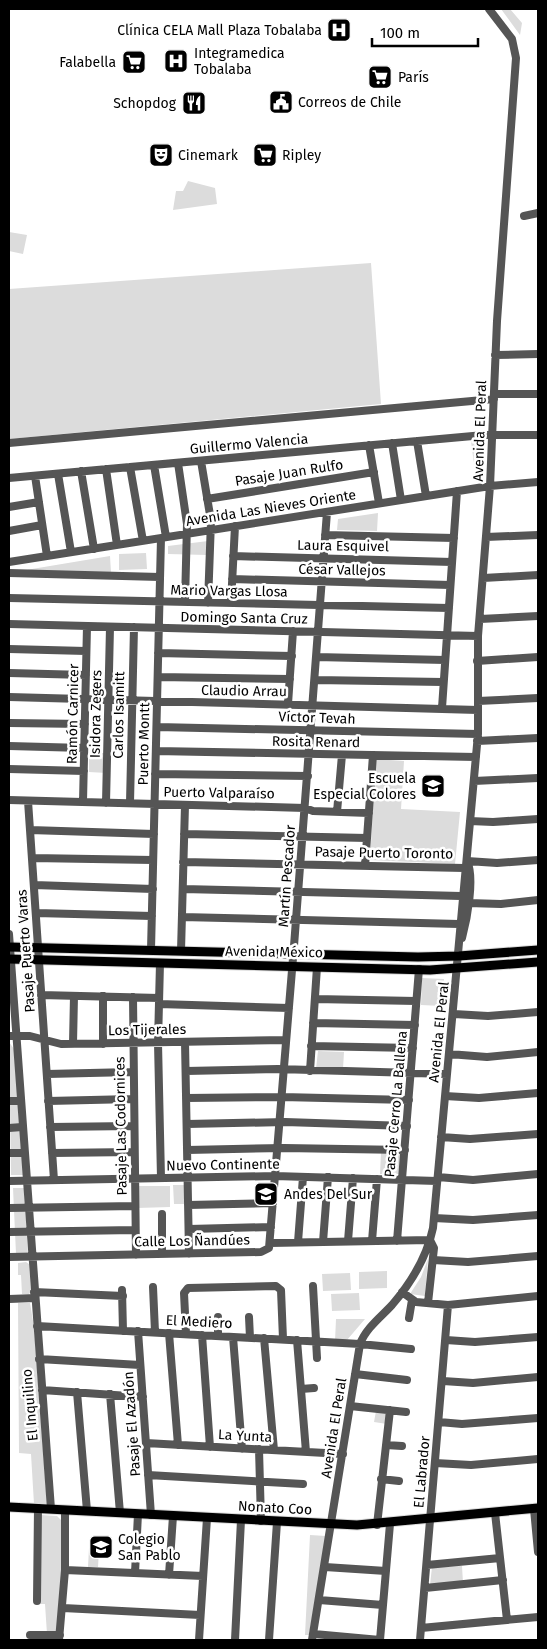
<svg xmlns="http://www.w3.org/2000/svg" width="547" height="1649" font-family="'Fira Sans',sans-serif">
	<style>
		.green { fill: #dcdcdc }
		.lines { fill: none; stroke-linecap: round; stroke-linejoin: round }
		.major-casing { stroke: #dbdbdb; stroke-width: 11 }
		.minor { stroke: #555; stroke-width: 8 }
		.major { stroke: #000; stroke-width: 9 }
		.labels { text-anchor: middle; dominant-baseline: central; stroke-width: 5; stroke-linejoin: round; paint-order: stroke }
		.poi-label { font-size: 14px; fill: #000; stroke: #fff; text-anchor: start }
		.street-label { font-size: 14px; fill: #000; stroke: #fff }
	</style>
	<rect width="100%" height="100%" fill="#fff"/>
	<path class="green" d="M501,9H510L522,23L520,35Z
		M188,181L215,188L217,204L173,210L176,191H183Z
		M9,232L27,235L23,254L9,251Z
		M371,263L381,404L9,439V289Z
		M471,441H482L480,479H476Z
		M378,513L377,531L337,530L338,519Z
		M208,541L207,555L168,554V546Z
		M146,553L147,569L119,570V554Z
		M110,556L111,573L26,570Z
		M89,753H107V773L89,772Z
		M376,759L404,761L401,809L460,812L455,864L370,860Z
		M422,978L444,979L442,1006L421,1005Z
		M9,1042L14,1049L23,1175H11Z
		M318,1051L344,1052L343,1069H316Z
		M381,1152L401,1153L400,1174H380Z
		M173,1185H186V1204H174Z
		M137,1186H170V1207L137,1208Z
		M13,1188H24L28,1254H16Z
		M428,1259L425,1296L410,1294L421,1277Z
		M26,1262L29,1264L31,1291L29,1294H22L21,1275H18V1263Z
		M387,1271V1288L359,1289V1272Z
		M350,1273L351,1290L323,1291L322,1274Z
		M359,1293L360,1310L332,1311L331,1294Z
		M18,1303H30L34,1327L47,1505L34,1504L31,1454L19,1453Z
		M336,1319H365L347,1340L335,1341Z
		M376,1411L388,1413L387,1424L374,1422Z
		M41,1515L57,1516L63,1522L61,1607L57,1634H47L45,1604H40Z
		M310,1535L326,1536L309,1635H305Z
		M89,1548L99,1549L98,1567H88Z
		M462,1566L463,1583L430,1585L432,1567Z"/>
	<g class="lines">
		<g class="major-casing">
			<path id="major" d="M9,947L418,957L459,956L538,950
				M9,959L430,970L538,962
				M9,1507L357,1525L538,1508"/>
		</g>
		<path class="minor" d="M524,216L538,213
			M495,355L538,354
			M494,394H538
			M417,441L426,496
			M9,443L494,399
			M392,443L401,500
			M369,445L379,503
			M201,461L211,521L208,603
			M178,463L187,524L185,602
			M154,465L166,537
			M130,467L143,541
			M106,469L117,545
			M81,471L94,549
			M58,474L71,552
			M35,476L47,556
			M9,478L484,435H538
			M207,499L374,472
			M9,507L39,502
			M9,531L42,525
			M325,535L454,538
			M486,537L538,535
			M233,556L452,562
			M9,562L490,486L538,482
			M9,573L160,577
			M483,578L538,575
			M232,579L450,585
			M9,598L449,608
			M231,603L235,526
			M480,619L538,616
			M9,624L478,636
			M9,649L86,651
			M158,653L292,656
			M316,657L445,660
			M477,661L538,657
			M9,673L86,675
			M158,677L290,679
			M315,680L443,682
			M9,697L478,710
			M478,701L538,698
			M288,704L293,631
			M442,708L457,491
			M9,723L85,724
			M157,727L478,734
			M477,741L538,738
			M9,746L84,748
			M156,751L476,757
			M9,769L84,771
			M155,774L308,776
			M474,781L538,778
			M9,800L305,808L313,811L369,813
			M28,801L54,1180
			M83,802L87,626
			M106,803L110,627
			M130,803L134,627
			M337,812L342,755
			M470,821L493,822L538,819
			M30,830L154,834
			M184,834L367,838
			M32,858L153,860
			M467,861L497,863L538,860
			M183,862L464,868
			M365,866L373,755
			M34,885L153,889
			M183,889L461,896
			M468,903L501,904L538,900
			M36,913L152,916
			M182,917L459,924
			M9,934L51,1509
			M462,938C467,919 475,878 467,861
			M151,950L161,538
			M181,951L185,805
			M160,963L158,1043L161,1178
			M41,995L159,998
			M133,997L136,1255
			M315,999L416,1001
			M159,1004L289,1008
			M454,1014L488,1016L538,1012
			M313,1023L415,1025
			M9,1036H30L61,1044L286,1040
			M185,1042L189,1254
			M73,1044L74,996
			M103,1044V996
			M311,1046L413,1048
			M449,1054L487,1057L538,1052
			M186,1071L278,1069L447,1074
			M310,1071L317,967
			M47,1074L132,1072
			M445,1096L479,1098L538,1093
			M186,1098L282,1097L409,1100
			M9,1101H20
			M48,1101L133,1099
			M187,1124L285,1122L407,1126
			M50,1127L133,1126
			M9,1128L22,1127
			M441,1137L470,1139L538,1134
			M187,1150L284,1148L405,1150
			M9,1153H24
			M52,1153L134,1152
			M438,1177L473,1180L538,1174
			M9,1181L275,1176L437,1181
			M188,1205L273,1203
			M9,1208L135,1206
			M434,1218L473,1220L538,1215
			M189,1229L271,1227
			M9,1232L135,1230
			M348,1241L353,1178
			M372,1241L377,1179
			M397,1241L419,969
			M298,1242L303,1177
			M323,1242L328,1177
			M270,1243L430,1240L434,1248L428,1303
			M162,1254V1214
			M9,1257L261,1252L269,1248L294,946L327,512
			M433,1260L468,1262L538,1256
			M313,1286L317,1358
			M153,1287L155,1332
			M122,1290L123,1331
			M34,1292L123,1296
			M402,1292L416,1302L448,1305L538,1296
			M9,1299L35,1298
			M218,1317V1336
			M249,1317L250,1338
			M409,1318L412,1300
			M37,1326L360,1344L411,1349
			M138,1331L151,1515
			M169,1333L178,1445
			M186,1334L184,1293L188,1288L276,1286L281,1290L283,1339
			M202,1335L210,1447
			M233,1337L242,1449
			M264,1338L274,1450
			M297,1340L306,1452
			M446,1340L475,1342L538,1337
			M39,1359L140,1365
			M355,1374L407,1380
			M443,1381L473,1383L538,1377
			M301,1389L314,1388
			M42,1390L143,1397
			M77,1392L87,1511
			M110,1394L120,1513
			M350,1406L406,1412
			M439,1422L462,1424L538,1418
			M146,1443L343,1454
			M386,1445L402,1446
			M259,1449L261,1521
			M435,1463L471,1465L538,1459
			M148,1475L303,1484
			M381,1479L399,1481
			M534,1509L538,1552
			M495,1513L507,1620
			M377,1525L390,1410
			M427,1565L500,1558
			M325,1567L386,1571
			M65,1570L203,1576
			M135,1573L138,1514
			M169,1575L173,1516
			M425,1588L503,1580
			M319,1600L383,1605
			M37,1601L38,1508
			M63,1608L200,1615
			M421,1628L538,1617
			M314,1634L380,1640
			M30,1635H60
			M59,1640L65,1570V1510
			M199,1640L207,1518
			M235,1640L241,1520
			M269,1640L277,1522
			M312,1640L360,1344C366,1328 381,1317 392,1305C411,1283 427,1256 433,1228L478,734V636L490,486L497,321L516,58L512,39L489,9
			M380,1640L390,1524
			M420,1640L448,1305"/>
		<use href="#major" class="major"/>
	</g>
	<defs>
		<g id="hospital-square" transform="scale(1.25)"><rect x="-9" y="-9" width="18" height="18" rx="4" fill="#000" stroke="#fff"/><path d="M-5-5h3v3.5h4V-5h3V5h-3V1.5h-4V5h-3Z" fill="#fff"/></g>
		<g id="supermarket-square" transform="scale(1.25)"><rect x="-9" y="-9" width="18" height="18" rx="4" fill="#000" stroke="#fff"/><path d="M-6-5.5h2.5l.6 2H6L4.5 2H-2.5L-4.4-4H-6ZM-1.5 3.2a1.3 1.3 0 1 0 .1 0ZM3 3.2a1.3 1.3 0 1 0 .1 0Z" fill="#fff"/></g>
		<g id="civic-square" transform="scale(1.25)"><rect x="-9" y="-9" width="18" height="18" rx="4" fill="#000" stroke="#fff"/><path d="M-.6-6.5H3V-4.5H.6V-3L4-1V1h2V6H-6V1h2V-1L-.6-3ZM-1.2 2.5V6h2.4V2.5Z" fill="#fff"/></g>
		<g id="restaurant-square" transform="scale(1.25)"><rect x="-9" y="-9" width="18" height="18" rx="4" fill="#000" stroke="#fff"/><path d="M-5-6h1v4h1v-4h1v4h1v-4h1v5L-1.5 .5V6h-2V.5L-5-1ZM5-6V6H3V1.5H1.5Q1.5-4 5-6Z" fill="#fff"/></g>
		<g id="theatre-square" transform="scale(1.25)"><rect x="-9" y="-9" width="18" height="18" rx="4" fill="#000" stroke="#fff"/><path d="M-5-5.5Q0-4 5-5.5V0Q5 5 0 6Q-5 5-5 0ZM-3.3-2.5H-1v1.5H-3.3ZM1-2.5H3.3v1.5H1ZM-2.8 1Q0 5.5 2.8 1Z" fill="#fff"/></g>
		<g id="school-square" transform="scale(1.25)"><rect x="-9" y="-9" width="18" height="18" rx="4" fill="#000" stroke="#fff"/><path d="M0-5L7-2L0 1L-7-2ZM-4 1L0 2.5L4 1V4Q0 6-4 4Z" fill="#fff"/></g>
	</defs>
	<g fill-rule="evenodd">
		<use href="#hospital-square" x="339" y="30"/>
		<use href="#hospital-square" x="176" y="61"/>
		<use href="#supermarket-square" x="134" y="62"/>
		<use href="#supermarket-square" x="380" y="77"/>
		<use href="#civic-square" x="281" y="102"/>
		<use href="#restaurant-square" x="194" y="103"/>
		<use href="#theatre-square" x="161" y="155"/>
		<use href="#supermarket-square" x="265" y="155"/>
		<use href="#school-square" x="433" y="786"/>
		<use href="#school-square" x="266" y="1194"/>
		<use href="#school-square" x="101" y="1547"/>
	</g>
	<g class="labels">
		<g class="poi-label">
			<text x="322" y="30" text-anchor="end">Clínica CELA Mall Plaza Tobalaba</text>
			<text x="194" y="53">Integramedica<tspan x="194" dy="16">Tobalaba</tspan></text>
			<text x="116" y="62" text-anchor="end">Falabella</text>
			<text x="398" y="77">París</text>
			<text x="298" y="102">Correos de Chile</text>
			<text x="176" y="103" text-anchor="end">Schopdog</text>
			<text x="178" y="155">Cinemark</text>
			<text x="282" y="155">Ripley</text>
			<text x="416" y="778" text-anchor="end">Escuela<tspan x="416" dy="16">Especial Colores</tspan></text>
			<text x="284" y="1194">Andes Del Sur</text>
			<text x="118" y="1539">Colegio<tspan x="118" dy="16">San Pablo</tspan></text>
		</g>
		<g class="street-label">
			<text transform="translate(480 431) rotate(-88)">Avenida El Peral</text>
			<text transform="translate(249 444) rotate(-5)">Guillermo Valencia</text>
			<text transform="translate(289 473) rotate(-9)">Pasaje Juan Rulfo</text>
			<text transform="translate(271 508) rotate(-9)">Avenida Las Nieves Oriente</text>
			<text transform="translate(343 546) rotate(1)">Laura Esquivel</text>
			<text transform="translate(342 570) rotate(1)">César Vallejos</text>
			<text transform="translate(229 591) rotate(1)">Mario Vargas Llosa</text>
			<text transform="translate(244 618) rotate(1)">Domingo Santa Cruz</text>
			<text transform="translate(244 691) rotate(1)">Claudio Arrau</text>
			<text transform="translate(73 714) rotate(-89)">Ramón Carnicer</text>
			<text transform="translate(96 714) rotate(-89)">Isidora Zegers</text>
			<text transform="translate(119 715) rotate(-89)">Carlos Isamitt</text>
			<text transform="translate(317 718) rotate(2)">Víctor Tevah</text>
			<text transform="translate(316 742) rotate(1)">Rosita Renard</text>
			<text transform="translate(144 744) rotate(-89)">Puerto Montt</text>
			<text transform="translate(219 793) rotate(1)">Puerto Valparaíso</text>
			<text transform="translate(384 853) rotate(1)">Pasaje Puerto Toronto</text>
			<text transform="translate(287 876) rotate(-86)">Martín Pescador</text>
			<text transform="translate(26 951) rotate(-94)">Pasaje Puerto Varas</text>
			<text transform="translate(274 952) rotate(1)">Avenida México</text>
			<text transform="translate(147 1030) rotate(-1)">Los Tijerales</text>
			<text transform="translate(439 1032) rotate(-84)">Avenida El Peral</text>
			<text transform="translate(396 1104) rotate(-85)">Pasaje Cerro La Ballena</text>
			<text transform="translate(121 1126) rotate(-91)">Pasaje Las Codornices</text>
			<text transform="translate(223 1165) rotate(-1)">Nuevo Continente</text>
			<text transform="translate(192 1241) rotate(-1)">Calle Los Ñandúes</text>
			<text transform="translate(199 1322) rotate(3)">El Mediero</text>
			<text transform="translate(30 1405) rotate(-95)">El Inquilino</text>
			<text transform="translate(132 1424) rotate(-94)">Pasaje El Azadón</text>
			<text transform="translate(334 1428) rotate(-81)">Avenida El Peral</text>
			<text transform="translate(245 1436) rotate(3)">La Yunta</text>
			<text transform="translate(422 1472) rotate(-85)">El Labrador</text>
			<text transform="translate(275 1508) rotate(3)">Nonato Coo</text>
		</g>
	</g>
	<rect width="547" height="1649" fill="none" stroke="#000000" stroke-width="20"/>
	<path d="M372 38v8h106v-8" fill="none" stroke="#000000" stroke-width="2.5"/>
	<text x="380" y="38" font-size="15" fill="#000000" stroke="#ffffff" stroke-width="4" paint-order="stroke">100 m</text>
</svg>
